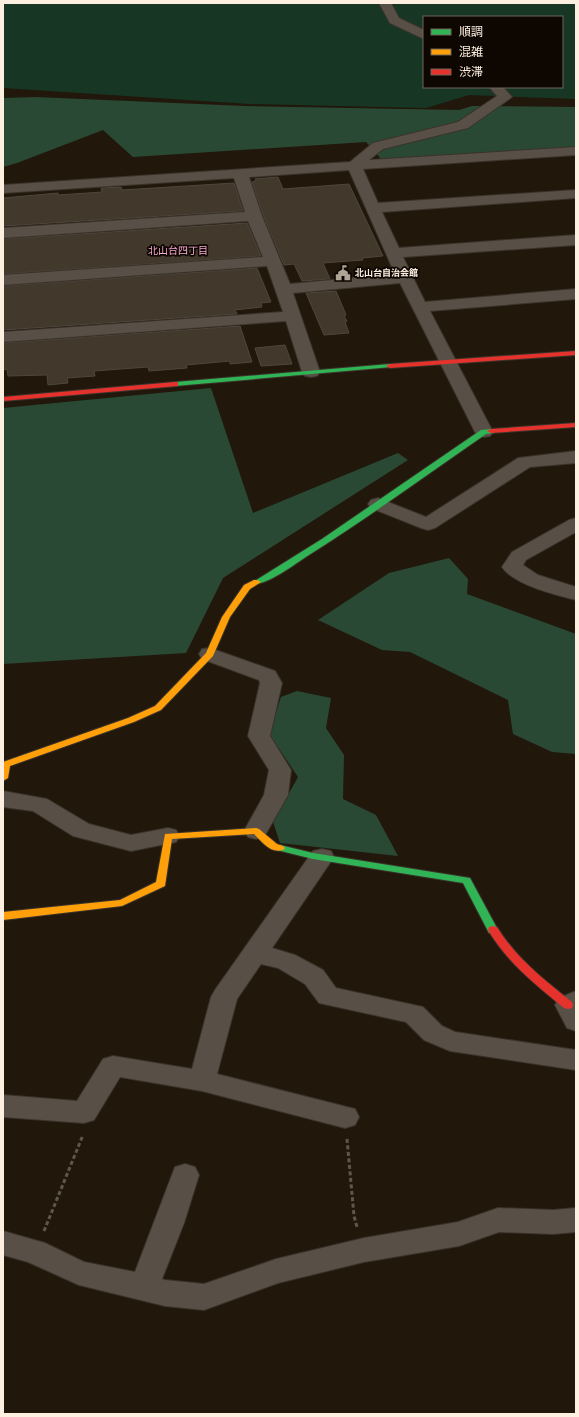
<svg xmlns="http://www.w3.org/2000/svg" width="579" height="1417" font-family="Rubik,'Noto Sans JP',sans-serif">
	<style>
		.green { fill: #173724; fill-rule: evenodd }
		.forest { fill: #294935 }
		.building { fill: #42382c; stroke: #4f473c }
		.lines { fill: none; stroke-linecap: round; stroke-linejoin: round }
		.street-casing { stroke: #3b332b; stroke-width: 2 }
		.fast-casing { stroke: #3b332b; stroke-width: 2 }
		.slow-casing { stroke: #3b332b; stroke-width: 2 }
		.jam-casing { stroke: #3b332b; stroke-width: 2 }
		.path { stroke: #5e574e; stroke-width: 3; stroke-dasharray: 4 2.5; stroke-linecap: butt }
		.street { fill: #585046; fill-rule: evenodd }
		.fast { fill: #30b455; fill-rule: evenodd }
		.slow { fill: #ff9f0a; fill-rule: evenodd }
		.jam { fill: #e5322d; fill-rule: evenodd }
		.labels { text-anchor: middle; dominant-baseline: central; stroke-width: 3.5; stroke-linejoin: round; paint-order: stroke }
		.far-poi-label { font-size: 9px; font-weight: bold; fill: #fdf0e1; stroke: #0e0601; text-anchor: start }
		.far-neighbourhood-label { font-size: 10px; fill: #f3a9d2; stroke: #0e0601 }
	</style>
	<rect width="100%" height="100%" fill="#21180b"/>
	<path class="green" d="M3,3H576V99L469,95L426,108L250,104L3,88ZM424,17H562V87H424Z"/>
	<path class="forest" d="M35,97L245,106L459,110L472,106L576,107V147L381,159L366,142L133,157L103,130L17,163L3,167V98Z
		M211,388L253,513L398,453L408,460L223,578L186,653L3,664V408Z
		M449,558L468,579L467,594L576,634V754L552,752L513,734L508,700L410,652L382,650L318,620L389,573Z
		M297,691L331,698L326,728L344,755L343,799L376,815L398,856L280,843L273,822L298,777L269,734L281,697Z"/>
	<path class="building" d="M278,177L283,189L349,184L383,256L362,258L363,260L323,263L330,279L302,281L294,264L284,265L263,215L252,182L256,181L255,179Z
		M234,183L243,211L3,226V198L58,193V195L102,192L101,188L121,187L122,190Z
		M247,223L261,256L3,274V239Z
		M257,268L271,302L261,303L262,307L235,310L237,314L3,330V286Z
		M336,291L344,310L346,315L344,316L347,321L345,322L349,333L324,335L306,293Z
		M240,326L252,362L230,364V361L186,365L187,368L149,371L148,367L94,371L95,376L67,378L68,383L48,385L47,375L8,376L7,369L3,370V343Z
		M285,345L292,364L261,366L255,348Z"/>
	<g class="lines">
		<g class="street-casing">
			<path id="street" d="M379,3H391L399,18L424,30V39L390,23Z
				M489,87H503L512,97L468,128L383,149L369,160L576,147V155L363,169L378,203L576,190V198L382,212L399,248L576,235V245L403,257L425,302L576,289V299L430,311L493,432L490,436L484,437L478,436L475,432L400,283L293,293L320,372L317,376L311,377L305,376L302,372L286,321L3,342V332L283,312L267,266L3,285V275L263,257L248,221L3,238V228L245,212L234,178L3,193V185L350,162L373,143L458,122L497,96ZM349,170L395,274L290,284L262,216L249,177Z
				M576,451V463L530,467L435,528L428,530L421,528L371,508L368,504L371,500L378,498L426,517L518,458Z
				M576,518V532L526,560L523,565L538,575L576,587V600C556,595 514,585 502,567L512,552L569,520Z
				M210,648L275,671L282,683L270,736L291,770L288,795L264,837L256,839L248,837L244,831L264,795L269,770L248,736L260,683L259,680L202,659L199,654L202,649Z
				M3,791L47,799L89,824L131,835L168,828L176,830L180,836L176,842L131,851L73,836L33,811L3,807Z
				M322,849L331,851L334,857L272,948L295,955L323,970L336,988L423,1007L442,1026L455,1032L576,1050V1070L450,1051L424,1040L406,1022L319,1003L305,984L278,968L261,964L237,999L217,1074L355,1109L359,1117L355,1125L345,1128L202,1091L120,1077L94,1120L84,1123L3,1117V1095L77,1101L103,1059L113,1056L192,1069L211,997L215,990L313,851Z
				M576,991V1031L567,1028L555,1005L559,998Z
				M185,1164L195,1167L199,1175L184,1223L162,1279L165,1280L204,1284L276,1259L364,1238L458,1222L498,1208L553,1210L576,1208V1232L553,1234L499,1232L459,1246L364,1262L278,1283L204,1310L165,1306L79,1285L28,1262L3,1255V1231L45,1243L84,1262L135,1272L175,1167Z"/>
		</g>
		<g class="fast-casing">
			<path id="fast" d="M390,364L392,365V367L175,386L171,384L175,382Z
				M491,429H494V433L486,434C428,474 372,515 312,553C296,563 275,580 257,584L253,582L322,539L481,430Z
				M280,845L313,853L470,878L498,930L497,933H489L463,883L313,859L277,850L275,848L277,846Z"/>
		</g>
		<g class="slow-casing">
			<path id="slow" d="M254,580H257L261,582L250,589L230,617L213,656L161,710L134,722L10,766L8,778L3,781V762L128,718L155,706L206,653L222,617L244,585Z
				M256,828L259,829L277,844L283,846L285,848L283,850C271,854 262,842 254,834L172,839L165,886L122,906L3,920V912L120,900L156,882L165,834Z"/>
		</g>
		<g class="jam-casing">
			<path id="jam" d="M576,351V355L390,368L386,366L390,364Z
				M175,382H178V386L3,401V397Z
				M576,423V427L491,433L487,431L491,429Z
				M493,926L497,927C516,958 544,980 572,1002L573,1005L572,1008L568,1009L564,1008C536,985 507,962 488,930L489,927Z"/>
		</g>
		<path class="path" d="M347,1139L354,1216L357,1227
			M44,1231L83,1135"/>
		<use href="#street" class="street"/>
		<use href="#fast" class="fast"/>
		<use href="#slow" class="slow"/>
		<use href="#jam" class="jam"/>
	</g>
	<defs>
		<g id="civic-bare" transform="scale(1.2)"><path d="M-.6-6.5H3V-4.5H.6V-3L4-1V1h2V6H-6V1h2V-1L-.6-3ZM-1.2 2.5V6h2.4V2.5Z" fill="#b0a496" stroke="#0e0601" stroke-width="2.5" paint-order="stroke"/></g>
	</defs>
	<g fill-rule="evenodd">
		<use href="#civic-bare" x="343" y="273"/>
	</g>
	<g class="labels">
		<g class="far-poi-label">
			<text x="355" y="273">北山台自治会館</text>
		</g>
		<g class="far-neighbourhood-label">
			<text x="178" y="251">北山台四丁目</text>
		</g>
	</g>
	<rect width="579" height="1417" fill="none" stroke="#fdf0e1" stroke-width="8"/>
	<rect x="423" y="16" width="140" height="72" fill="#0e0601" stroke="#6e645b"/>
	<rect x="431" y="29" width="20" height="6" fill="#30b455" stroke="#6e645b"/>
	<text x="459" y="36" font-size="12" fill="#fdf0e1">順調</text>
	<rect x="431" y="49" width="20" height="6" fill="#ff9f0a" stroke="#6e645b"/>
	<text x="459" y="56" font-size="12" fill="#fdf0e1">混雑</text>
	<rect x="431" y="69" width="20" height="6" fill="#e5322d" stroke="#6e645b"/>
	<text x="459" y="76" font-size="12" fill="#fdf0e1">渋滞</text>
</svg>
